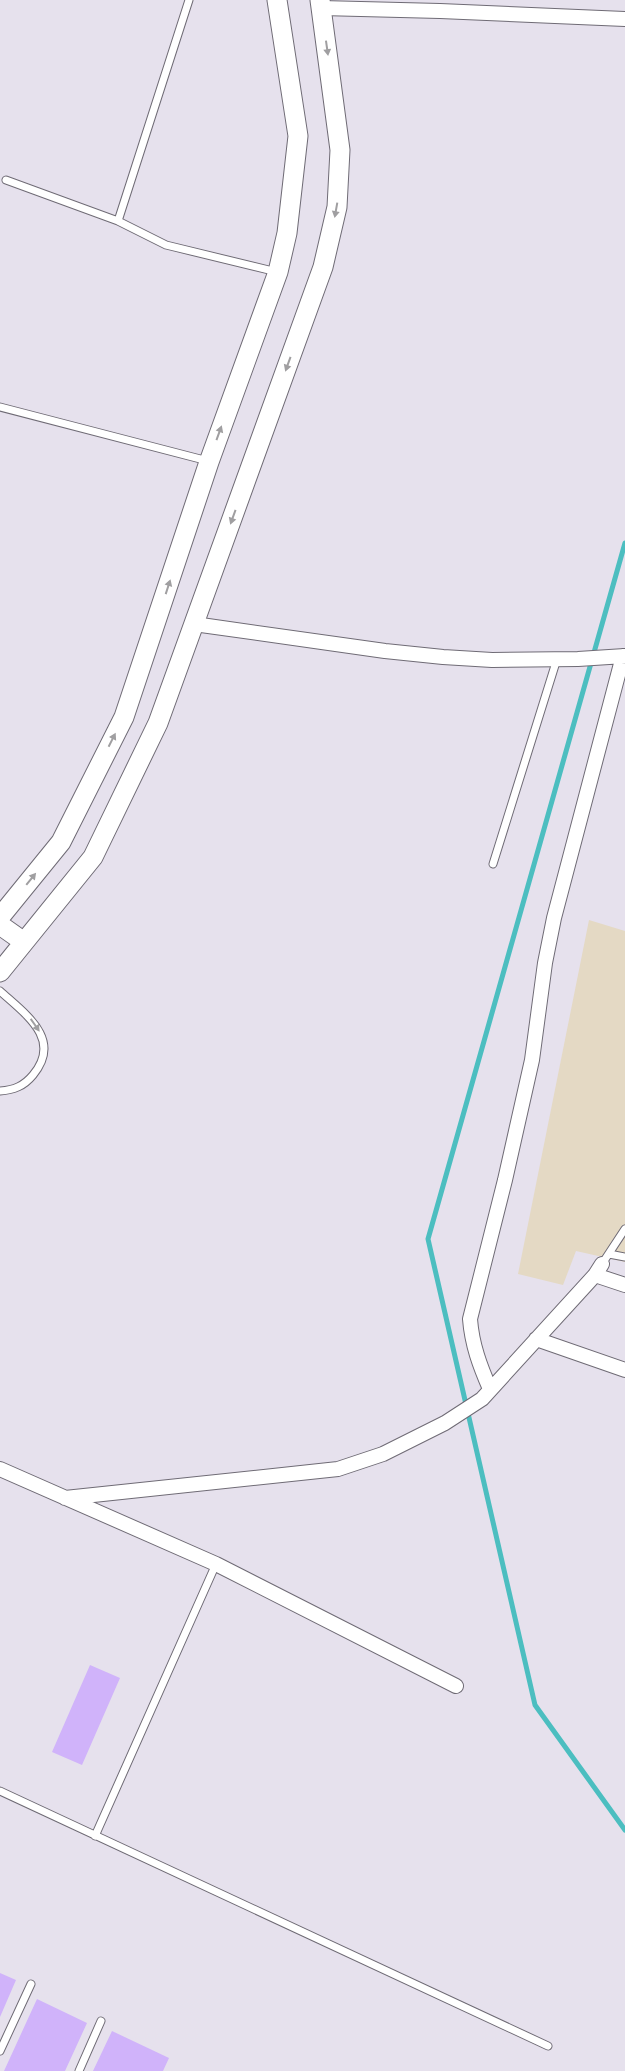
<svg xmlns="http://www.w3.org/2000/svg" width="625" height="2071" font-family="Barlow,sans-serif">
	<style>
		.education { fill: #e4d9c4 }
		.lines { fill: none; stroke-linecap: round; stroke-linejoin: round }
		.stream { stroke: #4cbec0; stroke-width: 5 }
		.building { fill: #d0b3fa }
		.lane-casing { stroke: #6f6b75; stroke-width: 9 }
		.street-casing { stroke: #6f6b75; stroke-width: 16 }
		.secondary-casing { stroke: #6f6b75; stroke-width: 21 }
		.lane { stroke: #fff; stroke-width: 7 }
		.street { stroke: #fff; stroke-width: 14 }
		.secondary { stroke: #fff; stroke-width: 19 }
		.oneway { fill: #a09fa1 }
	</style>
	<rect width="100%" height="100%" fill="#e6e1ed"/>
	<path class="education" d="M589,920L625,931V1262L576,1251L563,1285L518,1274Z"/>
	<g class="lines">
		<path class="stream" d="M625,543L428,1239L535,1705L625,1830"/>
	</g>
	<path class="building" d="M90,1665L120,1678L82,1765L52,1752Z
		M0,1973L16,1980L0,2017Z
		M37,1999L87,2023L65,2071H4Z
		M112,2031L169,2058L163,2071H93Z"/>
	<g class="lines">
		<g class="lane-casing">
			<path id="lane" d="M6,180L118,221L166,245L277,272
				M118,221L189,0
				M0,407L208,461
				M493,864L557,659
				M0,991C25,1014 63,1039 33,1075C24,1086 14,1090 0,1091
				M609,1254L625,1257
				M602,1264L625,1229
				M0,1791L548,2046
				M95,1836L216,1564
				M0,2051L31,1984
				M79,2071L101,2021"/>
		</g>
		<g class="street-casing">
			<path id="street" d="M321,8L440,11L625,19
				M194,624L385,651L443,657L492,660L578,659L625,656
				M595,1275L625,1285
				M536,1339L625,1370
				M490,1389C480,1366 472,1345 470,1319L505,1180L532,1060L545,963L554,918L623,656
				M0,1469L216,1564L456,1686
				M65,1498L338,1469L383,1454L445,1423L482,1399L595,1275L602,1264"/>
		</g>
		<g class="secondary-casing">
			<path id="secondary" d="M0,917L61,842L124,717L209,462L278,272L287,233L298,136L277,0
				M0,925L24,942
				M0,972L93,857L158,723L323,267L337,207L340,150L320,0"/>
		</g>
		<use href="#lane" class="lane"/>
		<use href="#street" class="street"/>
		<use href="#secondary" class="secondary"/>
	</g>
	<defs><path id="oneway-solid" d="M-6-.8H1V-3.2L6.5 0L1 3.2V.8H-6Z" transform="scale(1.25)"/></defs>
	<g class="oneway">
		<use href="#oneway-solid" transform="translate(327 48) rotate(82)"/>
		<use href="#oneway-solid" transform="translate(336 210) rotate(100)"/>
		<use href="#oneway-solid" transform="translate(288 364) rotate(110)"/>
		<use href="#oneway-solid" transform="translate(219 433) rotate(-70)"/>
		<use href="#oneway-solid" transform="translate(233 517) rotate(110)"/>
		<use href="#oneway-solid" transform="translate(168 587) rotate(-72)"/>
		<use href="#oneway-solid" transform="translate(112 740) rotate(-63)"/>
		<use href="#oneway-solid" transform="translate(31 879) rotate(-51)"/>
		<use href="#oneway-solid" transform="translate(35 1025) rotate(55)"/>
	</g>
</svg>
